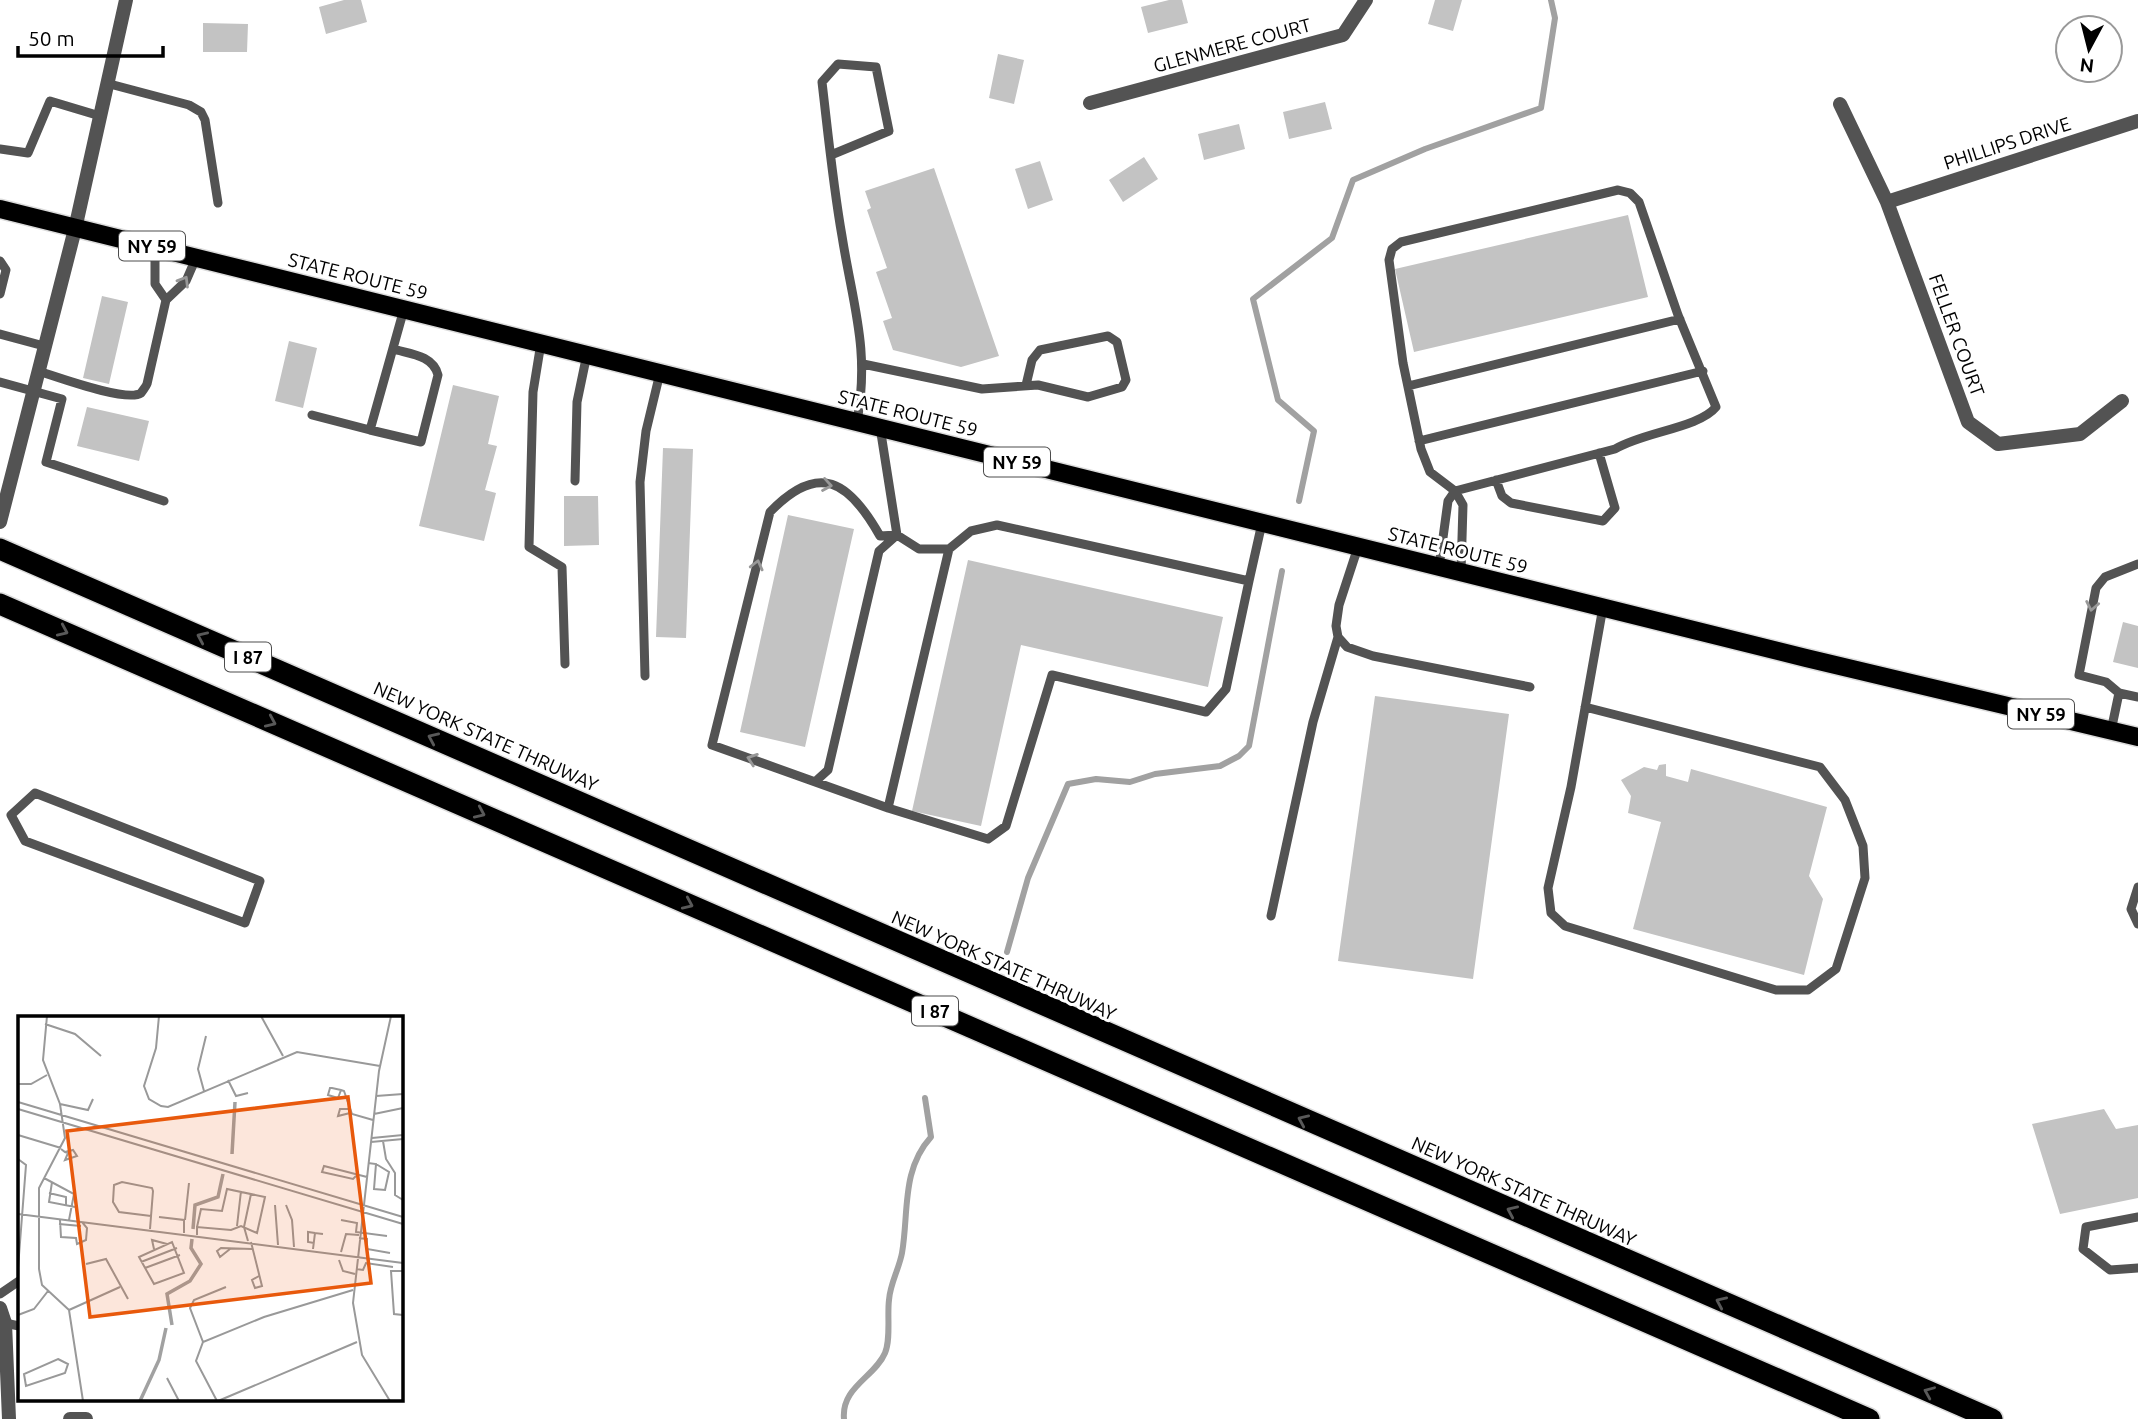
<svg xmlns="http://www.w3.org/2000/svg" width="2138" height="1419" font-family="Ubuntu,sans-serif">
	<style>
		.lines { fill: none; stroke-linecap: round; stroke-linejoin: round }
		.stream { stroke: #a1a1a1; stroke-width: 6 }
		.building { fill: #c3c3c3 }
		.primary-casing { stroke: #dbdbdb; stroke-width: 21 }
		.motorway-casing { stroke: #dbdbdb; stroke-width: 24 }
		.service { stroke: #535353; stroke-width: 9 }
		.minor { stroke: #535353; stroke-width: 14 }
		.tertiary { stroke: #535353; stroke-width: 14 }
		.primary { stroke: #000; stroke-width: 18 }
		.motorway { stroke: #000; stroke-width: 21 }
		.oneway { stroke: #989898 }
		.oneway2 { stroke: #595959 }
		.labels { text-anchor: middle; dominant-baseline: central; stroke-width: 6; stroke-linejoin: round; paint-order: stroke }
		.shield { fill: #fff; stroke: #4c4c4c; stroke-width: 2 }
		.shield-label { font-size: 18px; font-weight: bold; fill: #000 }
		.street-label { font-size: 19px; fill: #000; stroke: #fff }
		.inset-river { fill: none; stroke: #a1a1a1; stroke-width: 3.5 }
		.inset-road { fill: none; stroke: #999; stroke-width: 2 }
		.view { fill: #e8590c; fill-opacity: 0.15; stroke: #e8590c; stroke-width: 3.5 }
		.inset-edge { fill: none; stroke: #000; stroke-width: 3.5 }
	</style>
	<rect width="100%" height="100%" fill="#fff"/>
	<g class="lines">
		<path class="stream" d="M1299,501L1314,431L1278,400L1253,299L1332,238L1353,180L1425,149L1541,108L1555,18L1551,0
			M1007,952L1028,878L1068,784L1096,779L1130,782L1155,774L1220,766L1239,756L1249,746L1282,571
			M844,1419C841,1387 875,1377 885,1353C891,1339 887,1315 889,1300C890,1284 899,1269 902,1253C909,1213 901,1170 931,1137L925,1098"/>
	</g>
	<path class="building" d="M344,0H361L367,22L326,34L319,7Z
		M1169,0H1182L1188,23L1148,33L1141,7Z
		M1435,0H1462L1453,31L1428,24Z
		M203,23L248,24L247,52H203Z
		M998,54L1024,60L1014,104L989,98Z
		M1325,102L1332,129L1289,139L1283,112Z
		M1239,124L1245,149L1204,160L1198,134Z
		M1144,157L1158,179L1123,202L1109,180Z
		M1040,161L1053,200L1028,209L1015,169Z
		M934,168L999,356L961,367L893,350L883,321L892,318L876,272L887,268L867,210L871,208L865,191Z
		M1628,215L1648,297L1414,352L1395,269Z
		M102,296L128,302L109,384L83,378Z
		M289,341L317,348L303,408L275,401Z
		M453,385L499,396L488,444L497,446L485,490L496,493L484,541L419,526Z
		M87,407L149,421L139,461L77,446Z
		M663,448L693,449L686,638L656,637Z
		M564,496H598L599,545L564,546Z
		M788,515L854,529L805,747L740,732Z
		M968,560L1223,617L1208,687L1021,645L981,826L912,811Z
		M2123,622L2138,626V668L2113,662Z
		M1375,696L1509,714L1473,979L1338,961Z
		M1666,764V776L1688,782L1691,769L1827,807L1809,876L1823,899L1804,975L1633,929L1661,822L1628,813L1631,796L1621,780L1644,767L1657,770L1659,765Z
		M2104,1109L2116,1129L2138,1125V1198L2060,1214L2032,1124Z"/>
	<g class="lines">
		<g class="primary-casing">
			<path id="primary" d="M0,209L1806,658L2138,737"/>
		</g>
		<g class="motorway-casing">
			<path id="motorway" d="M0,549L1992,1419
				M0,604L1869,1419"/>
		</g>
		<path class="service" d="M106,83L189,105L201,112L205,120L218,203
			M0,149L28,153L50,101L100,116
			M831,155L889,131L876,67L838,64L822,82C828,133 833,185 842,236C853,306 870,349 857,422
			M1618,190L1630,193L1639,202L1678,315L1716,407C1699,428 1643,432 1615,449L1455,491L1430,472L1421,449L1403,363L1389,260L1392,249L1401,242Z
			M155,247V284L166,300
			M0,261L6,270L0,294
			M0,334L44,346
			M541,343L533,392L529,547L562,567L565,664
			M863,364L982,389L1038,385L1088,397L1122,387L1126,380L1117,342L1108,336L1040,350L1032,360L1026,385
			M38,371C55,376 127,403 141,393C141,393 147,385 147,384L166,300L186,281L196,258
			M0,382L62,399L46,462L164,501
			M1408,386L1680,319
			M312,415L370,430L404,309
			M880,427L897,535
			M370,430L421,442L438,375C433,355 410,354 393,349
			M1419,441L1703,371
			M1496,480L1502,496L1511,503L1603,521L1615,508L1599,453
			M575,481L577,402L587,354
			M1358,547L1339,605L1336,626L1338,637L1347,647L1373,656L1530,687
			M1439,567L1448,501L1455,491L1463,505L1461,572
			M1249,581L1226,689L1206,712L1052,675L1006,826L988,839L888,808L712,745L770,512C819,461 849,481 880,536L897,535L919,549H949L971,531L997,525L1249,581L1262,523
			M645,676L640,482L646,431L660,373
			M2119,693L2138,697
			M1585,707L1820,767L1845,800L1863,846L1865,878L1836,969L1808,990H1776L1565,926L1551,913L1548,888L1571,787L1603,607
			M2111,731L2119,693L2106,682L2079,675L2096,588L2105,577L2138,564
			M817,780L828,770L879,551L897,535
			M35,793L260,881L245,923L25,841L11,815Z
			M888,808L949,549
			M2138,887L2131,909L2138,924
			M1271,916L1313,722L1338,637
			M2138,1217L2086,1227L2083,1249L2110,1270L2138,1268
			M0,1294L19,1281
			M5,1323L19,1326"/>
		<path class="minor" d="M1090,103L1343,35L1366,0
			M1840,104L1887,202L1968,422L1998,444L2080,434L2122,401
			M1887,202L2138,121
			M0,1308L5,1323L9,1419
			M70,1419H86"/>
		<path class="tertiary" d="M0,522L75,229L126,0"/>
		<use href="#primary" class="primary"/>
		<use href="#motorway" class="motorway"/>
	</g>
	<defs><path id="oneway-chevron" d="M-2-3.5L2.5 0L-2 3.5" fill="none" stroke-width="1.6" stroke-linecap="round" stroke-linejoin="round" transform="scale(1.75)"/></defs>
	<g class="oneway">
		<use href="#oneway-chevron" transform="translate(184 281) rotate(-59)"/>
		<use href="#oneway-chevron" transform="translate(827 485) rotate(10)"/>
		<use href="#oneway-chevron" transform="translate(757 565) rotate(-76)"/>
		<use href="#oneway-chevron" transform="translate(2092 606) rotate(101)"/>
		<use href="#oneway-chevron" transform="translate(752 759) rotate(-161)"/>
	</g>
	<g class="oneway2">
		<use href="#oneway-chevron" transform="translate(63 631) rotate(24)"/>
		<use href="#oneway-chevron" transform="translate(202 637) rotate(-156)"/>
		<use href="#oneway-chevron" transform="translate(271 722) rotate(24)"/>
		<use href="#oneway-chevron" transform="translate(433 738) rotate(-156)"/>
		<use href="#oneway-chevron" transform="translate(480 813) rotate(24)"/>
		<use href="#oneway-chevron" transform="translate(688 904) rotate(24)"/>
		<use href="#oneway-chevron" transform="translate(1303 1120) rotate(-156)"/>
		<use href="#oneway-chevron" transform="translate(1512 1211) rotate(-156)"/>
		<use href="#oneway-chevron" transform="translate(1721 1302) rotate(-156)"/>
		<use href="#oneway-chevron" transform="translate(1929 1392) rotate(-157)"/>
	</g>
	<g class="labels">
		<g class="shield">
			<rect x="119" y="231.5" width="66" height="29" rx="5"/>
			<rect x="984" y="447.5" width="66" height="29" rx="5"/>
			<rect x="225" y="642.5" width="46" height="29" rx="5"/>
			<rect x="2008" y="699.5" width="66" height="29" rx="5"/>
			<rect x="912" y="996.5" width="46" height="29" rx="5"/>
		</g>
		<g class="shield-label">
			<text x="152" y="246">NY 59</text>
			<text x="1017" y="462">NY 59</text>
			<text x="248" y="657">I 87</text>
			<text x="2041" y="714">NY 59</text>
			<text x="935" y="1011">I 87</text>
		</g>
		<g class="street-label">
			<text transform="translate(1232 45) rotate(-15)">GLENMERE COURT</text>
			<text transform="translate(2007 143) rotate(-18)">PHILLIPS DRIVE</text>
			<text transform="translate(358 276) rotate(14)">STATE ROUTE 59</text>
			<text transform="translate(1957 335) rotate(70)">FELLER COURT</text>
			<text transform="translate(908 413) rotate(14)">STATE ROUTE 59</text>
			<text transform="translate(1458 550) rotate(14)">STATE ROUTE 59</text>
			<text transform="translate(486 736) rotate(24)">NEW YORK STATE THRUWAY</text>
			<text transform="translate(1004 965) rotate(24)">NEW YORK STATE THRUWAY</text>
			<text transform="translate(1524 1191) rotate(24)">NEW YORK STATE THRUWAY</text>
		</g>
	</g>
	<g transform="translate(18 1016)">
		<rect width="385" height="385" fill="#fff"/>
		<path class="inset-river" d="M214,138L217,86M175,213L177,189L200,181L205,158M154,309L149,278L172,265L183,248L173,232L174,223M122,385L141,344L148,312"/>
		<path class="inset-road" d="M29,0L25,44L42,88L47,122L21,172V253L24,269L51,294L65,385M141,0L138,32L126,70L131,83L143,90L150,91L279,36L362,50M243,0L265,40M27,8L57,18L83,40M210,64L218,80L230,77M0,68H13L29,59M323,74L320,82L310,79L312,72H314L323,74L326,75L334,98L355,104M186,75L180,53L188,20M358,80L385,78M0,86L385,201M42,88L70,94L75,83M0,93L385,208M331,93H322L320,100L332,97M356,98L385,92M0,119L43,132M354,122L385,119M365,125L368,143L377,157V179L385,184M353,126L385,123M43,133L47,136L50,137L47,144L59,140L55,134L47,136M0,143L8,149L0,252M350,147L358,148L356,173L367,174L371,156L358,148M338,160L335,163L304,156L306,150L349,161M26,162L56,178L51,204M34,166L31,186L57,191M31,177L48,181V190M257,189L260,229M268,189L274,204L276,231M0,198L385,247M141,201L166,204V217M42,204L43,221L58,222L59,228L68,224L69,212L64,206M167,204L171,167M323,204L339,207L338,216L369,220M41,208L63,210M219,210L223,175M132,213L135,175L134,172L104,166L96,169L95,186L101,196L133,200M179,219V211L213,214L223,210L239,217L247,181L209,173L204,195L183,193L179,211M341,222L349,223V233L372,237M230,225L226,211L233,178M154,226L166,257L136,268L121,241ZM233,226L244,270L237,272L234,264L241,260M296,227L290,226V216L297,217M136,233L134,224L149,228M212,233L202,241L199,235L203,232L234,233M295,233L297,217L305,218M323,236L328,218L341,219M321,244L325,255L337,258M123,246L159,232M68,248L88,243L110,283M127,252L162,239M338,253L345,254L348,247L375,251M385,255H373L376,298L385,299M51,294L102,271M0,299L16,293L30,275M185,326L172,292L176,284L208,271M40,343L50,348L47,357L8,370L6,358ZM149,362L161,385M199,385L178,345L185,326L246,301L335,274M200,385L339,326M372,385L344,339L335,287L361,55L373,0"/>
		<path class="view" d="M330,81L353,267L72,301L49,115Z"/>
		<rect width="385" height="385" class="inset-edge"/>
	</g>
	<g transform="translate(2089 49) rotate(187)"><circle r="33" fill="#ffffff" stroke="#999999" stroke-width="2"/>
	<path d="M0-5L12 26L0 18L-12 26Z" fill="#000000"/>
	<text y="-10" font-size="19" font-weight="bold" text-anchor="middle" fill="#000000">N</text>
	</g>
	<path d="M18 46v10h145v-10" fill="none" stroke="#000000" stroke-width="3.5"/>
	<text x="28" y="46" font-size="21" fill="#000000" stroke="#ffffff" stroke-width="5" paint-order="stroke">50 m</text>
</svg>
